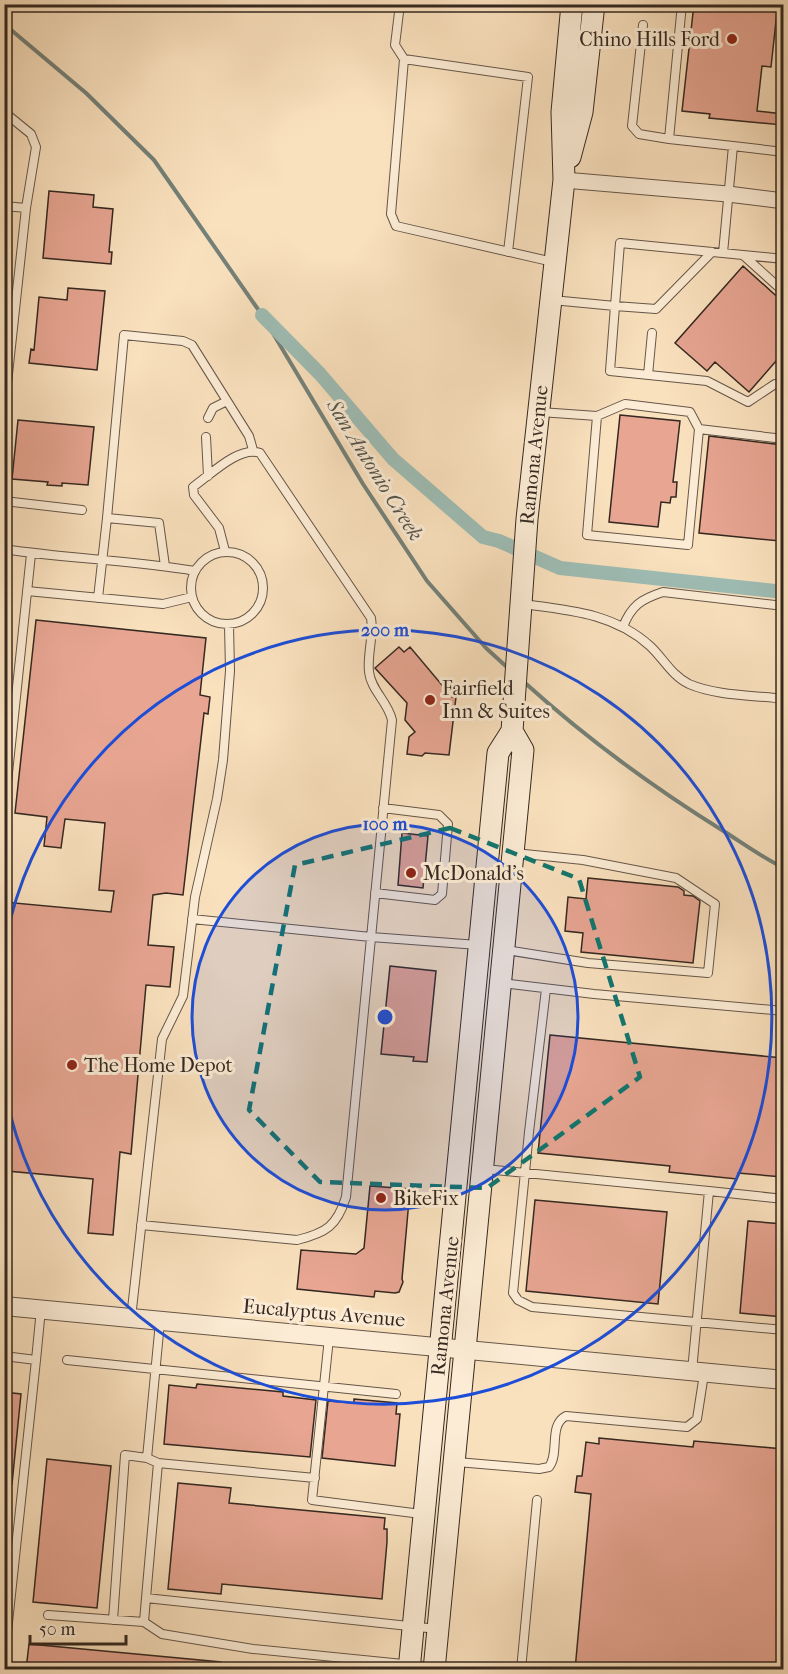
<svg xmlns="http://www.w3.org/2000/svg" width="788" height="1674" font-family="'IM FELL French Canon',serif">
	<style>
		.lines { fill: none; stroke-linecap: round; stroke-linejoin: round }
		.stream { stroke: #748179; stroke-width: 4 }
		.canal { stroke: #9ebdb5; stroke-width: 14 }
		.building { fill: #e7a592; stroke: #342820; stroke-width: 1.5 }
		.service-casing { stroke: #665648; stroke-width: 10 }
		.minor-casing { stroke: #665648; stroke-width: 17 }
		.tertiary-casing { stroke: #665648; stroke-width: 20 }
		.secondary-casing { stroke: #342820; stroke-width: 23 }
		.service { stroke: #fcecd5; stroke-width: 8 }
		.minor { stroke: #fcecd5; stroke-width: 15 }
		.tertiary { stroke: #fcecd5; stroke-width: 18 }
		.secondary { stroke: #fcecd5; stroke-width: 21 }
		.marked { fill: none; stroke: #0f766e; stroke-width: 4.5; stroke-dasharray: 12 8; stroke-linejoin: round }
		.ring { fill: none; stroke: #1d4ed8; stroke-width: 3 }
		.poi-dot { fill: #8f2418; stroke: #fcecd5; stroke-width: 2 }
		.labels { text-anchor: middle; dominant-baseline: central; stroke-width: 6; stroke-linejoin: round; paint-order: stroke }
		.poi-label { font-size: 20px; fill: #342820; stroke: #fcecd5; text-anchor: start }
		.street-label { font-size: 20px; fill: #342820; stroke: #fcecd5 }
		.water-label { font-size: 21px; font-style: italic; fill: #54554d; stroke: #fcecd5 }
		.centre { fill: #1d4ed8; stroke: #fcecd5; stroke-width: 3 }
		.ring-label { font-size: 18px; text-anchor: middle; font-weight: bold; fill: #1d4ed8; stroke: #fcecd5; stroke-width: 6; stroke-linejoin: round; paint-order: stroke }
	</style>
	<rect width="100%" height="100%" fill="#fae1be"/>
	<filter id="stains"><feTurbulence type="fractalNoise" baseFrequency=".00333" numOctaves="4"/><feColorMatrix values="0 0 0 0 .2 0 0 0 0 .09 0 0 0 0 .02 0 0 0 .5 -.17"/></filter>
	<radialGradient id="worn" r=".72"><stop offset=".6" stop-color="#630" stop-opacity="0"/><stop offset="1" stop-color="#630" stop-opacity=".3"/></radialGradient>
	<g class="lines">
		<path class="stream" d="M4,24L86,93L154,160L262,315L363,484L427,581L486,648L509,669
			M524,682C586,738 654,788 725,832C744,844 763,858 784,868"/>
		<path class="canal" d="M262,315L320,374L393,459L483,537L499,541L560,568L784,592"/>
	</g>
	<path class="building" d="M694,4H735V7L777,12L771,67L762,66L757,111L783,114V125L709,118L710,114L682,111Z
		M49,191L94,195L93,207L113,209L109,252H112L111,264L43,258Z
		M743,266L783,302V353L749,392L715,362L707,371L675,343Z
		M68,288L105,291L97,370L29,363L31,349L34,350L39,297L67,300Z
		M620,415L680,421L673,482H677L676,497H671L670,503L661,502L658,527L609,522Z
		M18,420L94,427L88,485L62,483V486L47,485L48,482L12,479Z
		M709,436L783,445V508L780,541L699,533Z
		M36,620L206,638L200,695L210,697L208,714L204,713L183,895L166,893L153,895L148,945L174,947L170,987L146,985L131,1154L120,1152L113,1235L88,1233L93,1179L7,1171L8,1160H4V902L111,912L114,891L99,890L105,823L65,819L61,848L44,846L47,817L15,813Z
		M399,647L404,652L410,647L452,697H456L449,755L425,753L422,756L407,754L409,737L415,732L405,720L407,703L375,668Z
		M402,833L428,836L423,888L398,885Z
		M588,878L678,887L684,891V895L693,896L700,901L693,963L581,952L583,933L565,931L568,897L586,899Z
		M390,966L436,971L427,1062L413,1061L414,1057L381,1054Z
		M550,1035L783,1058V1177L738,1173L737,1179L669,1172L670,1166L538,1153Z
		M370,1186L410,1189L402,1279L403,1282L399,1292L395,1293L375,1291L374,1297L297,1289L301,1250L356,1254L364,1248Z
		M535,1200L667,1212L658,1304L526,1291Z
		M748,1221L783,1224V1317L740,1313Z
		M197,1384L283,1392V1396L316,1400L310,1457L164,1444L169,1385L196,1388Z
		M4,1392L21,1394L12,1484H4Z
		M354,1399L397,1403L396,1414H400L395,1466L322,1458L328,1401L354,1403Z
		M599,1438L693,1447L694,1441L783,1449V1670H575L591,1494L575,1492L577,1476H582L586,1442L599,1444Z
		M47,1459L111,1466L97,1608L33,1602Z
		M178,1483L231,1488L229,1503L385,1518L384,1529H387V1542L382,1599L222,1584L221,1594L168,1589Z
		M29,1644L221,1662L220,1670H26Z"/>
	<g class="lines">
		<g class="service-casing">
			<path id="service" d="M400,4L395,45L404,59
				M682,4L669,139L733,146L723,253
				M643,25L632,126L639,134L669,139
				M4,112L31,134L36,147L26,208L4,411
				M733,146L784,152
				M4,206L26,208
				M508,252L528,77L404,59L391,214L396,226L553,262
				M712,252L656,309L615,306L620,243L743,255
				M784,259L743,255L784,292
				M552,300L615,306L610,371L707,381L748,402L775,384L784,385
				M648,375L652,333
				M540,412L597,416L625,404L690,412L699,429L688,545L587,535L597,416
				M208,418L213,408L227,401
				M699,429L784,439
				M206,437L208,476
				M4,501L82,510
				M107,518L124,335L183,341L192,345L249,436L253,450
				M4,549C68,559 132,560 195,571
				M191 588a36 36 0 1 1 72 0a36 36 0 1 1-72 0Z
				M27,591L163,604L192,597
				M98,598L107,518L159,523L165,566
				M522,604C568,610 614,613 650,646C663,658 672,676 689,684C717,696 753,695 784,699
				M623,627C631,606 641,599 663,592L784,606
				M4,811L31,554
				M375,893L435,900L442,894L448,824L439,815L383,808
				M192,919L371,937L478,945
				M506,950L588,963L708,973L715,904L676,878L583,860L515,853
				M501,983L594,994L784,1011
				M546,989L529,1132L513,1293L518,1300L532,1307L784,1330
				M485,1169L709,1191L692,1371
				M709,1191L784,1199
				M141,1225L297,1240C326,1233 337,1226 346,1197L392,720C388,702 371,690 369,672C367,654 374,636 371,618L260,453C240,445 210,475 193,487L194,495L219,528L225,551
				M131,1318L162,1039L183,996L195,897L217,799L223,760L230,671L229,625
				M329,1338L312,1500L421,1514
				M4,1356L36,1360L41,1309
				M67,1360L396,1394
				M457,1462L539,1469L549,1467C560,1453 548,1425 566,1416L687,1427L697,1419L704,1374
				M158,1463L315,1478
				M146,1598L158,1463L147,1458L160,1322
				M48,1615L144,1622L162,1634L253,1649L433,1667
				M113,1620L125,1455L147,1458
				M144,1622L146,1598L437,1629
				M4,1660L36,1360
				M521,1670L537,1500"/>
		</g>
		<g class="minor-casing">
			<path id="minor" d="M564,180L728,194L784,201"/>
		</g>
		<g class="tertiary-casing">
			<path id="tertiary" d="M4,1306L784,1380"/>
		</g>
		<g class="secondary-casing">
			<path id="secondary" d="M570,157L582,112L594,4
				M409,1670L498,753L512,731L527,519L564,180L562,112L572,4
				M434,1670L523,750L512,731"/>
		</g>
		<use href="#service" class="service"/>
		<use href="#minor" class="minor"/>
		<use href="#tertiary" class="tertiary"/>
		<use href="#secondary" class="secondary"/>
	</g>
	<path class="marked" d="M450,828L579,879L640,1077L487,1188L320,1182L249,1110L295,865Z"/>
	<circle cx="385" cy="1017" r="193" fill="#1d4ed8" fill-opacity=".12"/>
	<g class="ring">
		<circle cx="385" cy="1017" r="193"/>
		<path d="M5 943A387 387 0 1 1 5 1091"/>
	</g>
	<g class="poi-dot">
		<circle cx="732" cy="39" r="6"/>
		<circle cx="430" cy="700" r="6"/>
		<circle cx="411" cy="873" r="6"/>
		<circle cx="72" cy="1065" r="6"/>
		<circle cx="381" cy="1198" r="6"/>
	</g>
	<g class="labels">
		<g class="poi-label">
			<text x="720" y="39" text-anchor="end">Chino Hills Ford</text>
			<text x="442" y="688">Fairfield<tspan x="442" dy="23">Inn &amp; Suites</tspan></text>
			<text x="423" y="873">McDonald's</text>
			<text x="84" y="1065">The Home Depot</text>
			<text x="393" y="1198">BikeFix</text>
		</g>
		<g class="street-label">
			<text transform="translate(534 455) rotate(-84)">Ramona Avenue</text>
			<text transform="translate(445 1306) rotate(-84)">Ramona Avenue</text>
			<text transform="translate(324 1313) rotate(5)">Eucalyptus Avenue</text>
		</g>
		<g class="water-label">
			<text transform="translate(375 470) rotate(58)">San Antonio Creek</text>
		</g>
	</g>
	<circle cx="385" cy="1017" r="9" class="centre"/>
	<g class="ring-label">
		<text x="385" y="636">200 m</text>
		<text x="385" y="830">100 m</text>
	</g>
	<rect width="788" height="1674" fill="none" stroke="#fae1be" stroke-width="24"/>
	<rect x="6" y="6" width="776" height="1662" fill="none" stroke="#342820" stroke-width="3"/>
	<rect x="12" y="12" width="764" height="1650" fill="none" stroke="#342820" stroke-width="1.5"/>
	<path d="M30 1635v9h96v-9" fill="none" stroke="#342820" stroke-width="3"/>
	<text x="39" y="1635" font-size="18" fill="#342820" stroke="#fcecd5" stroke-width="4.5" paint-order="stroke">50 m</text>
	<rect width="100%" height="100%" filter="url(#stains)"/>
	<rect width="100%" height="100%" fill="url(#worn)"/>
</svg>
